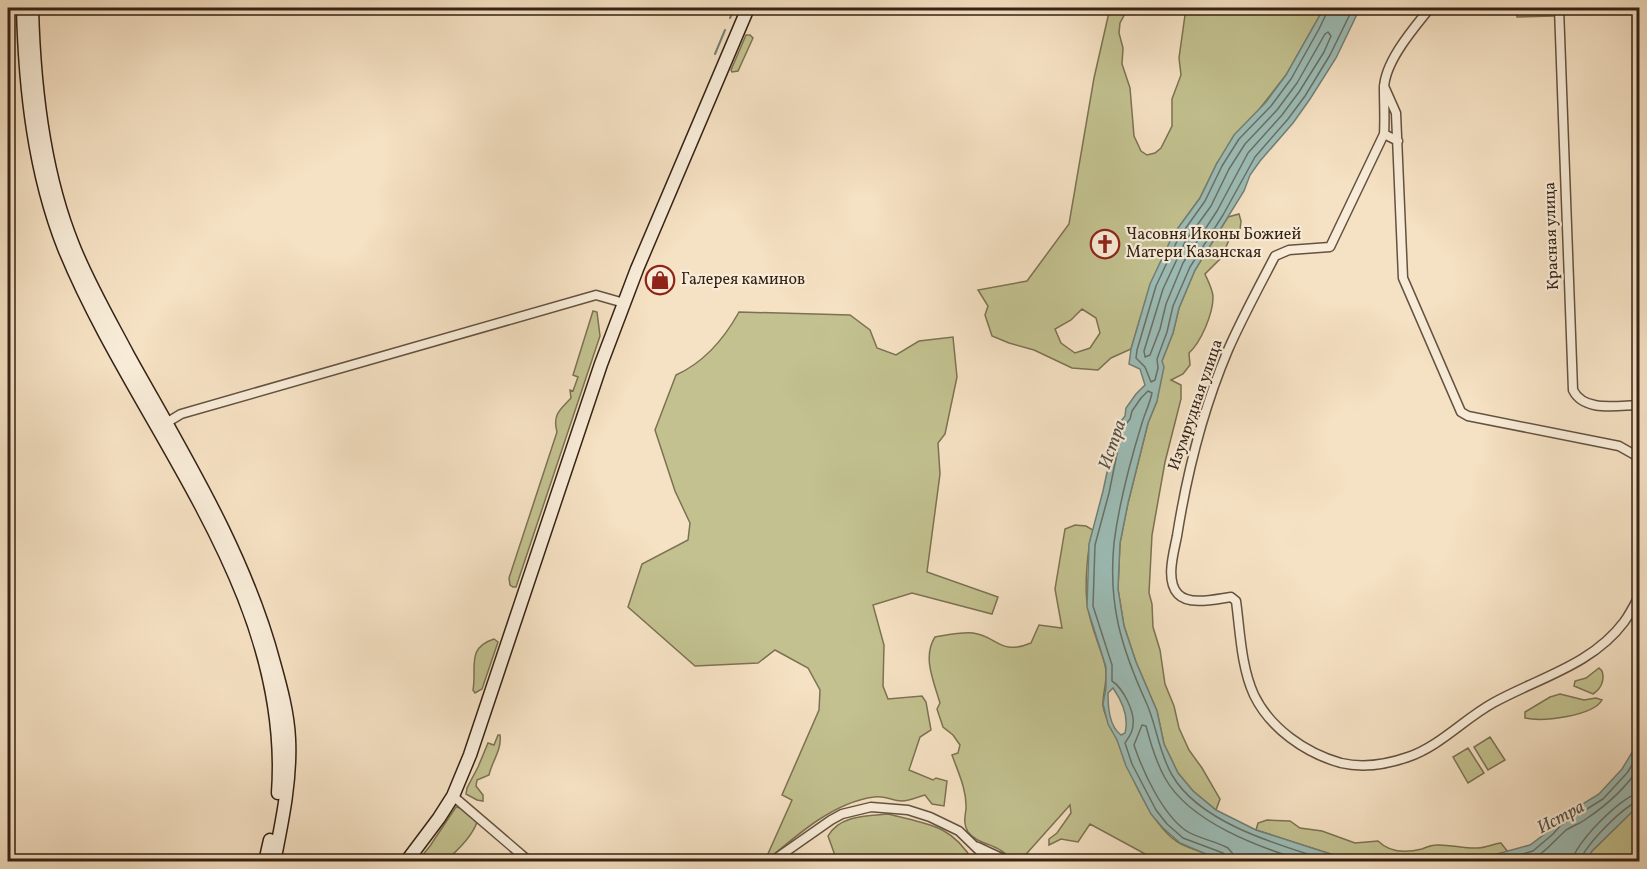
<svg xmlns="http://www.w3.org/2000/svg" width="1647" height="869" font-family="Vollkorn,serif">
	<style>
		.green { fill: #c2c18f; stroke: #7c7252; stroke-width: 1.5; fill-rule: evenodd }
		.water { fill: #9cbdb7; stroke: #737f76; stroke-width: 1.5; fill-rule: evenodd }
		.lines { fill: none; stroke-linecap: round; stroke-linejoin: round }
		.shore { stroke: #687066; stroke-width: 1.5 }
		.stream { stroke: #737f76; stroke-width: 2 }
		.street-casing { stroke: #655240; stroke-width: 11 }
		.secondary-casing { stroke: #352215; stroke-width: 15 }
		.street { stroke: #f8ecd8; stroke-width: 8 }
		.secondary { stroke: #f8ecd8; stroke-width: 12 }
		.labels { text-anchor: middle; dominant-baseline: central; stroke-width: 4.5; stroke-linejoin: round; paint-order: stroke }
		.poi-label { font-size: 16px; fill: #352215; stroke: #f8ecd8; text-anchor: start }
		.street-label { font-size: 16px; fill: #352215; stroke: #f8ecd8 }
		.water-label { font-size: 18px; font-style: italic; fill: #545046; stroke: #f8ecd8 }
	</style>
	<rect width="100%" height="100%" fill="#f5e1c3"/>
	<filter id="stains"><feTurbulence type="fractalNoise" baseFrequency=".00333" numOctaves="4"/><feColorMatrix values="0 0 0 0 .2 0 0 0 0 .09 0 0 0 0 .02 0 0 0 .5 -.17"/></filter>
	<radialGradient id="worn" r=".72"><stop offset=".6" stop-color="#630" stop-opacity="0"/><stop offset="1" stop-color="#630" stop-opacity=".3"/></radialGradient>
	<path class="green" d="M1110,8H1128L1120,23L1119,33L1123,48L1122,64L1130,88L1134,136L1141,151L1147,155L1155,153L1161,148L1172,126V99L1181,75L1179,58L1186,8H1324L1286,75L1217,163L1200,198L1173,235L1140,319L1131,349L1111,358L1098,370L1072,368L1034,350L1009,343L992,336L985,315L988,306L978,290L1027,281L1069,224L1094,78ZM1082,309L1096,318L1100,333L1090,348L1075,353L1061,343L1055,329L1071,320Z
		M1517,8H1555V16L1517,17Z
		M746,35H750L753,38L738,71L732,72L731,70Z
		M1239,214L1241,221L1240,230L1231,235L1222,257L1205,274C1208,281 1213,290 1213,297C1213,314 1201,342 1189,353L1190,365L1183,374L1171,380L1181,385V399L1165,462L1152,535L1149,593L1152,604L1153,627L1160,650L1165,684L1174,706L1179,728L1189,750L1202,768L1220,799L1216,810L1193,791L1178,773L1164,744L1157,711L1136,662L1124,626L1118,589L1120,543L1128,503L1148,423L1157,401L1162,361L1173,333L1179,308L1195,270L1228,217Z
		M593,311L597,312L600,336L516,587H513L510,585L509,578L557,432C552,414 561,409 571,398L570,390L573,391L578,377L573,375Z
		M739,312L850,315L870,330L877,348L896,355L919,341L953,337L957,377L945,434L938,443L940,474L927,572L998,597L992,614L912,593L873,605L884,645L883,686L888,699L922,696L926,702L931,730L920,737L909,770L933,780L936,778L947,781L944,806L932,804L925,795C918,797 909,801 902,801C892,801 885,795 874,797C835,802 799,833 770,858L767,856L792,800L782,795L819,710L820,690L808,668L775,650L758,663L695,666L628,607L642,564L688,540L690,523L675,491L655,430L676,375C705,362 724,339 739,312Z
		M1075,525L1086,526L1093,530C1087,549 1084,589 1088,608C1091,628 1100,646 1105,665C1109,679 1102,693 1103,706C1105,720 1114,731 1119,744C1129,772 1153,830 1181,844C1196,851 1213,856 1228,861H1158L1090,824L1078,842L1061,839L1049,845V839L1057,833L1071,813L1070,805L1020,861C1012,861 1007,854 1000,850C990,843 976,843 968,832C963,824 965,817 966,809C967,790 958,772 952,755L958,753L960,745L953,735L943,727L937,709L940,703C934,682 922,657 935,637C947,635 961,632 973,633C997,636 1000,656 1031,643L1039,625L1062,628L1055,589L1065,529Z
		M494,639L498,642L482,689L475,693L473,690C477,667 466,648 494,639Z
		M1599,668L1602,671C1605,680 1601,689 1593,694L1574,686L1575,681L1586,678Z
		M1560,694L1584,700L1596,698L1602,700C1593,716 1543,722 1525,718V712L1550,697Z
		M498,735H500C502,750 492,761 489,775L477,780L476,786L483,795V801L477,800L466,794L467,788L478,767L488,743L494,745Z
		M1490,737L1505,760L1488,770L1474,747Z
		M1468,748L1484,773L1468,783L1453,757Z
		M1639,805V861L1572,862L1588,858L1592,851Z
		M456,807C466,808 472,814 477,822C472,837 456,852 444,862H417L430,846Z
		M888,814C927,824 951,824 973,861H837L828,836C840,815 867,816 888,814Z
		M1267,820L1290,821L1300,828L1322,831L1355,843L1378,841C1390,853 1406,853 1422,849C1427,847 1430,845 1436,845C1449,844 1465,849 1478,848C1485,848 1493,844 1501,843L1508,852L1486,857L1373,861L1343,858L1256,830L1258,823Z"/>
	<path class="water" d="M1324,8H1360L1336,58L1310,99L1293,123L1260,161L1250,175L1244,191L1195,270L1179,308L1173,333L1162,361L1164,367L1157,401L1148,423L1128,503L1120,543L1118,589L1124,626L1136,662L1157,711L1164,744L1178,773L1193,791L1216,810L1256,830L1343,858L1373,861L1228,862L1206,854L1180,843L1163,828L1151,814L1126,766L1117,740L1108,724L1103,704L1106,688V667L1087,607L1089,544L1103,491L1117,426L1125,416L1126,408L1136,394L1145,385L1140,369L1129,364L1131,349L1150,284L1173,235L1200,198L1217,163L1234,135L1266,102L1286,75ZM1113,688C1122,701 1129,718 1125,733L1121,735C1109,726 1108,707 1108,693Z
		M1639,741V805L1592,851L1588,858L1572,862L1403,861L1486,857L1530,845L1550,830L1557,820L1599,794L1622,769Z"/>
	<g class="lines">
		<path class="shore" d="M1329,8L1319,29L1291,79L1271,106L1239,139L1222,166L1205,201L1178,239L1156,286L1137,350L1136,358L1145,367L1151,382L1155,380L1158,368L1157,359L1167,332L1173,306L1190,267L1223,215L1255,157L1288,119L1305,96L1330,55L1353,8
			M1328,32L1331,36L1324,52L1299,92L1282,115L1248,153L1217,211L1183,263L1166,304L1160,329L1150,355L1145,357L1144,351L1163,289L1185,242L1211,206L1229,169L1245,144L1277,110L1297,83L1325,34Z
			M1226,862V857L1223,853L1183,838L1167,824L1156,810L1132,764L1125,743C1128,738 1133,733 1133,725C1135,712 1123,688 1112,681V665L1093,606L1095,545L1109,493L1122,429L1130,419L1132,411L1141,398L1148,391L1152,393C1150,403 1145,413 1142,423C1130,462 1119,503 1114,543C1108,604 1121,647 1146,702C1157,726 1158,751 1172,775C1200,824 1282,846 1333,862
			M1234,862L1233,854L1228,848C1216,841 1196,838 1185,830C1162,813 1143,772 1134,745L1142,725L1146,726C1151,745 1156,762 1165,778C1190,823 1261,848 1307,862
			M1493,862L1533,851L1553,834L1561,825L1603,799L1627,773L1640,752
			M1524,862C1544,855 1551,844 1565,831C1571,826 1580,824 1586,819C1607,805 1626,788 1640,766
			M1572,862C1573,845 1623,794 1640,793
			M1580,862C1581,849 1627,802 1640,801"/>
		<path class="stream" d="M730,18L735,8
			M715,54L725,30"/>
		<g class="street-casing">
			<path id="street" d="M1559,8L1573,390C1584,413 1619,405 1640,405
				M1384,86L1396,113L1403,278L1461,412L1468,416L1619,446L1635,455L1640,462
				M1384,134L1330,247L1289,250L1275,256C1259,287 1242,318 1228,350C1203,409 1187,473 1177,536C1174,552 1165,580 1178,594C1189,606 1216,599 1231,597L1236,601C1240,630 1241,667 1254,695C1270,728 1305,753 1341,763C1363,768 1388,764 1408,757C1440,746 1464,719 1493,703C1538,678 1592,665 1624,622C1630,614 1635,604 1640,594
				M1398,141L1384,134C1385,119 1384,103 1384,88C1385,61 1414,28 1430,8
				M166,423L181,414L596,295L624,303
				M453,796L530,862
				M978,847L1010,862
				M771,862L831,820L842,814L871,807L908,810L930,817L959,831L991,862"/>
		</g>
		<g class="secondary-casing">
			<path id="secondary" d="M23,8C25,88 34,172 64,248C136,425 293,590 278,793
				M32,8C34,87 43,171 73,245C88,283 109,319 128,355C183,454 245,553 274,663C281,688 288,714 289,739C291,780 282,822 274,862
				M265,862L270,840
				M406,862L439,818L453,796L470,755L601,364L637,269L748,8"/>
		</g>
		<use href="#street" class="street"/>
		<use href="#secondary" class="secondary"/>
	</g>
	<defs>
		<g id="church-ring" transform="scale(1.5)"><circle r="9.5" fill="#f8ecd8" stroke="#8f2418" stroke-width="1.5"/><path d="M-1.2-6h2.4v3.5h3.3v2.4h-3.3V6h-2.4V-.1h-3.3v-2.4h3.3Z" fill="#8f2418"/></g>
		<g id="shop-ring" transform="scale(1.5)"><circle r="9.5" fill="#f8ecd8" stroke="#8f2418" stroke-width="1.5"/><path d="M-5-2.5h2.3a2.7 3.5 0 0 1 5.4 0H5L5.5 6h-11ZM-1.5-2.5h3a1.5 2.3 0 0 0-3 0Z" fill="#8f2418"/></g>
	</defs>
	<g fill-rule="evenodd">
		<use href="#church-ring" x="1105" y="244"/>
		<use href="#shop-ring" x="660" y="280"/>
	</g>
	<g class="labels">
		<g class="poi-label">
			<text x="1126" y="235">Часовня Иконы Божией<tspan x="1126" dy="18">Матери Казанская</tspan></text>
			<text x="681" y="280">Галерея каминов</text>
		</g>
		<g class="street-label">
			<text transform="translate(1552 236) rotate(-92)">Красная улица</text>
			<text transform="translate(1196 405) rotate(-71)">Изумрудная улица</text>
		</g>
		<g class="water-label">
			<text transform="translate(1113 445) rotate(-71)">Истра</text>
			<text transform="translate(1561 818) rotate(-28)">Истра</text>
		</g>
	</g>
	<rect width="1647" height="869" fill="none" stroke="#f5e1c3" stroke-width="30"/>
	<rect x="9" y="9" width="1629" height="851" fill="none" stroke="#352215" stroke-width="3"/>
	<rect x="15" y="15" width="1617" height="839" fill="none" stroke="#352215" stroke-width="1.5"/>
	<rect width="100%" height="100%" filter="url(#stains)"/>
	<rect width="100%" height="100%" fill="url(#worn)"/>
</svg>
